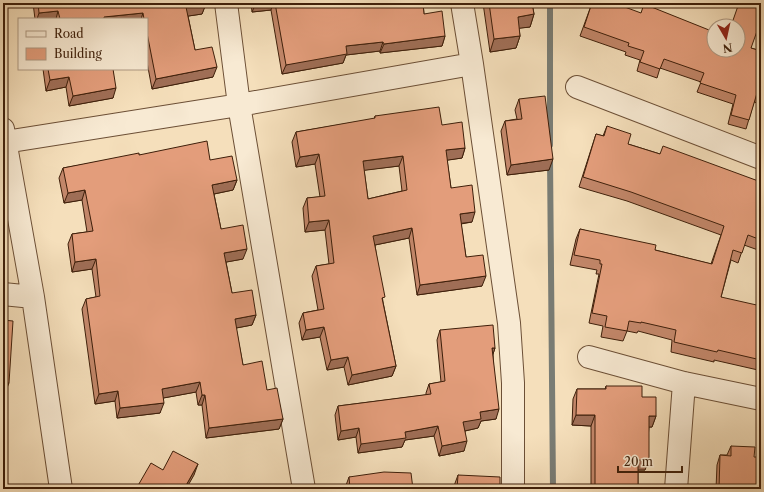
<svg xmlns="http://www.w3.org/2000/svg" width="764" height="492" font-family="'Libre Caslon Text',serif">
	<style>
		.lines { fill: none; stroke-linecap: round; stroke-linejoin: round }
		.stream { stroke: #797c74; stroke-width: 6 }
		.minor-casing { stroke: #6c4f36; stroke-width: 24 }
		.minor { stroke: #f8ead3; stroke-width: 22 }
		.wall { fill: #c3876a; stroke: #3e1f0a; fill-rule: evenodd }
		.shaded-wall { fill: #9f6e56; stroke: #3e1f0a }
		.building { fill: #e39d7b; stroke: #3e1f0a; fill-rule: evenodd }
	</style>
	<rect width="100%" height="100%" fill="#f5dfbb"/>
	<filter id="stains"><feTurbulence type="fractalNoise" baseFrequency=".005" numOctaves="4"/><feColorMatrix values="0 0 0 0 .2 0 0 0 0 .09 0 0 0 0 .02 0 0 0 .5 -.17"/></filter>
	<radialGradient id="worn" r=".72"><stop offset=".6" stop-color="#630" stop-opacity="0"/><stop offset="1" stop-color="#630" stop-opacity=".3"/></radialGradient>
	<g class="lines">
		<path class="stream" d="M550,3V145
			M550,159L553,489"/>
		<g class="minor-casing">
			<path id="minor" d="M226,3L239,105L304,489
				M472,64L509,323L513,383V489
				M577,87L761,158
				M3,129L33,297L61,489
				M5,142L239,105L472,64L462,3
				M3,294L33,297
				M589,357L684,383L761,399
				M676,489L684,383"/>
		</g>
		<use href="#minor" class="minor"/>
	</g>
	<path class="wall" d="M33,3H206L202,14L188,16L195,50L213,77L152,89L147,62V19H35Z
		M251,3H423L424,14L445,36L442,46L380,53V51L346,55L343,63L282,74L271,10L252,12Z
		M483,3H532L534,14L530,27L519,28L520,36L516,48L490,52Z
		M592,3L738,50L751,48L761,51V104L754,102L746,129L728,124L733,104L697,92L701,82L660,68L657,78L637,71L640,60L625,55L626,52L580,36Z
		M43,69H113V98L69,106L66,87L46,91Z
		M519,99L549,170L507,175L501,131L505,121L517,119L515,110Z
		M375,116L442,125L465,148L462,158L447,160L451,188L472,222L461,224L466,257L482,286L417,295L409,238L375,245L383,302L396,366L392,376L348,385L344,367L327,370L320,337L302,340L299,323L303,313L318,310L312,276L316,266L329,264L325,230L305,232L303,208L307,198L320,197L315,164L296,167L292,142L296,132L374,119ZM399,166L402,191L368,199L364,170Z
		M607,126L628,144L660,154L761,182V251L744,245L738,263L731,260L721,297L761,360V363L758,370L714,360V362L671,352L672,340L638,331L637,333L627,331L623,341L601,337L603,326L589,323L599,274H596L597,270L570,265L576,239L580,229L655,250L711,264L721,235L627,201L579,187L596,134L603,136Z
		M139,155L210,160L237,180L233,190L214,194L221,229L243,259L226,262L232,293L256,315L252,325L236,328L243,365L267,390L283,419L279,429L206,438L202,405H198L196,392L163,398L160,413L117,418L115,401L95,404L82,309L86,299L96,297L92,269L72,272L68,244L72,234L87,232L82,200L64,203L59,178L63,168Z
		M440,330L495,348L493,354L496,419L481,421L478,428L465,431L464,451L439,456L434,436L405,440L402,447L358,453L356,437L338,440L335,415L338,406L426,395V393L429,384L441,382L437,340Z
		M606,386L642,397L656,416L652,427H649L645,470H638V489H591V426L572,425L573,399L577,389H605Z
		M731,446L754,457L761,489H716L717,465L720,455H727Z
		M458,475L500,489H454V486Z
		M349,477L413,489H345V488Z"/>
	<path class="shaded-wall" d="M256,3H273L271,10L252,12Z
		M206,4L202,14L182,17L186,7Z
		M58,11L56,19H37L39,13Z
		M143,13L141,19H103L104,17Z
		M534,14L530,27L513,29L518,17Z
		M445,36L442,46L380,53L384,44Z
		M520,36L516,48L490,52L494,39Z
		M383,42L380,51L346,55L343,63L282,74L286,65L346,46Z
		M217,67L213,77L152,89L156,79Z
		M69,77L66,87L46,91L50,80Z
		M116,88L113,98L69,106L73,96Z
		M465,148L462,158L442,161L446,150Z
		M319,154L315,164L296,167L300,157Z
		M403,156L399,166L359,171L363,161Z
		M553,159L549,170L507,175L511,165Z
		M237,180L233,190L209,195L212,185Z
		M85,190L82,200L64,203L68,193Z
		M475,212L472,222L456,224L460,214Z
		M329,220L325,230L305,232L309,222Z
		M412,228L409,238L370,246L373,236Z
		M247,249L243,259L221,263L224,253Z
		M96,259L92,269L72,272L75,262Z
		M486,276L482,286L417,295L420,285Z
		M256,315L252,325L231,329L235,319Z
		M324,327L320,337L302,340L306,330Z
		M492,348H495L492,357Z
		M348,357L344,367L327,370L331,360Z
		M396,366L392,376L348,385L352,375Z
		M200,382L196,392L158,399L162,389Z
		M3,383H9L5,393H3Z
		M118,391L115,401L95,404L99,394Z
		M202,395H205L202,405H198Z
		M164,403L160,413L117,418L120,408Z
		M499,409L496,419L481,421L478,428L460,432L463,422L480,412Z
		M576,415H595L591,426L572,425Z
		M649,416H656L652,427H645Z
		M283,419L279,429L206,438L209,428Z
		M438,426L434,436L405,440L402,447L358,453L361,444L405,432Z
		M359,428L356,437L338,440L341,431Z
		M467,441L464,451L439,456L442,446Z
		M638,460H649L645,470H634Z
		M198,464L194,475L186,489H184Z"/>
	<path class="building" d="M38,3H206V4L186,7L195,50L212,47L217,67L156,79L147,33V19H144L143,13L104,17V19H60L58,11L39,13Z
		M275,3H423L424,14L442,11L445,36L384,44L383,42L346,46L347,54L286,65Z
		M489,3H532L534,14L518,17L520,36L494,39Z
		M592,3H614L641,13L644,4L714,32V50H738V26H731L739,3H761V20L751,48L761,51V94L757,93L749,120L731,115L736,95L700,83L704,73L664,59L660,69L640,62L644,51L628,46L629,43L584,27Z
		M48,69H113L116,88L73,96L69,77L50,80Z
		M545,96L553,159L511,165L505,121L522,119L519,99Z
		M439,107L442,125L462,122L465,148L446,150L451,188L472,185L475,212L460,214L466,257L483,255L486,276L420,285L412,228L373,236L385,297L382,298L396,366L352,375L348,357L331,360L324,327L306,330L303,313L324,309L316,266L334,263L329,220L309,222L307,198L325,196L319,154L300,157L296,132L375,118V116ZM403,156L407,190L368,199L363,161Z
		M607,126L631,134L628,144L660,154L663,146L761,182V240L748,235L742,253L733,250L721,297L761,306V360L718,350L717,352L674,342L676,330L641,322V323L629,321L627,331L605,327L607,316L592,313L602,264H600V260L574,255L580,229L656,245L655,250L712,264L724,226L631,192L583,177L596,134L604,136Z
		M207,141L210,160L232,156L237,180L212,185L221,229L243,225L247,249L224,253L232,293L252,290L256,315L235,319L243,365L262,361L267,390L277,388L283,419L209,428L205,395H202L200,382L162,389L164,403L120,408L118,391L99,394L86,299L100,296L96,259L75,262L72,234L93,231L85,190L68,193L63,168L139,153V155Z
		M3,320L13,321L9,383H3Z
		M493,325L495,348H492L499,409L480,412L481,419L463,422L467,441L442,446L438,426L405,432L406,438L361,444L359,428L341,431L338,406L431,394L429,384L445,381L440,330Z
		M606,386H642V397H656V416H649V460H638V489H595V415H576L577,389H606Z
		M731,446L755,447L754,457H761V489H719L720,455L731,456Z
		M173,451L198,464L184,489H136L151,463L163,470Z
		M384,472L411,473L413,489H350L349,477Z
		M458,475L500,477V489H457Z
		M242,485L247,489H238Z"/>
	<rect width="764" height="492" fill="none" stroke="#f5dfbb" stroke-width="16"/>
	<rect x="4" y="4" width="756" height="484" fill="none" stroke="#3e1f0a" stroke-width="2"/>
	<rect x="8" y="8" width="748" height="476" fill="none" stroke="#3e1f0a"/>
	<rect x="18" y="18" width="130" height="52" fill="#f8ead3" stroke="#ae9983"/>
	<rect x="26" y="31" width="20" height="6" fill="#f8ead3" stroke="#ae9983"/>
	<text x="54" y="38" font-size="12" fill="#3e1f0a">Road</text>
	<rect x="26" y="48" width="20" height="12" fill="#e39d7b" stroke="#ae9983"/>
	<text x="54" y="58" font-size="12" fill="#3e1f0a">Building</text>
	<g transform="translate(726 38) rotate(171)"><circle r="19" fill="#f8ead3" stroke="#ae9983"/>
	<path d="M0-3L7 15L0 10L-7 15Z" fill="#8f2418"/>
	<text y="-6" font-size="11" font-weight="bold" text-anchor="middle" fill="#3e1f0a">N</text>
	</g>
	<path d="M618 466v6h64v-6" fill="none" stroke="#3e1f0a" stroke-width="2"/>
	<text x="624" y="466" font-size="12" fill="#3e1f0a" stroke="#f8ead3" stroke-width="3" paint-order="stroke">20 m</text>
	<rect width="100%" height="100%" filter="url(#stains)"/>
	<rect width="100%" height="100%" fill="url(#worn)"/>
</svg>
